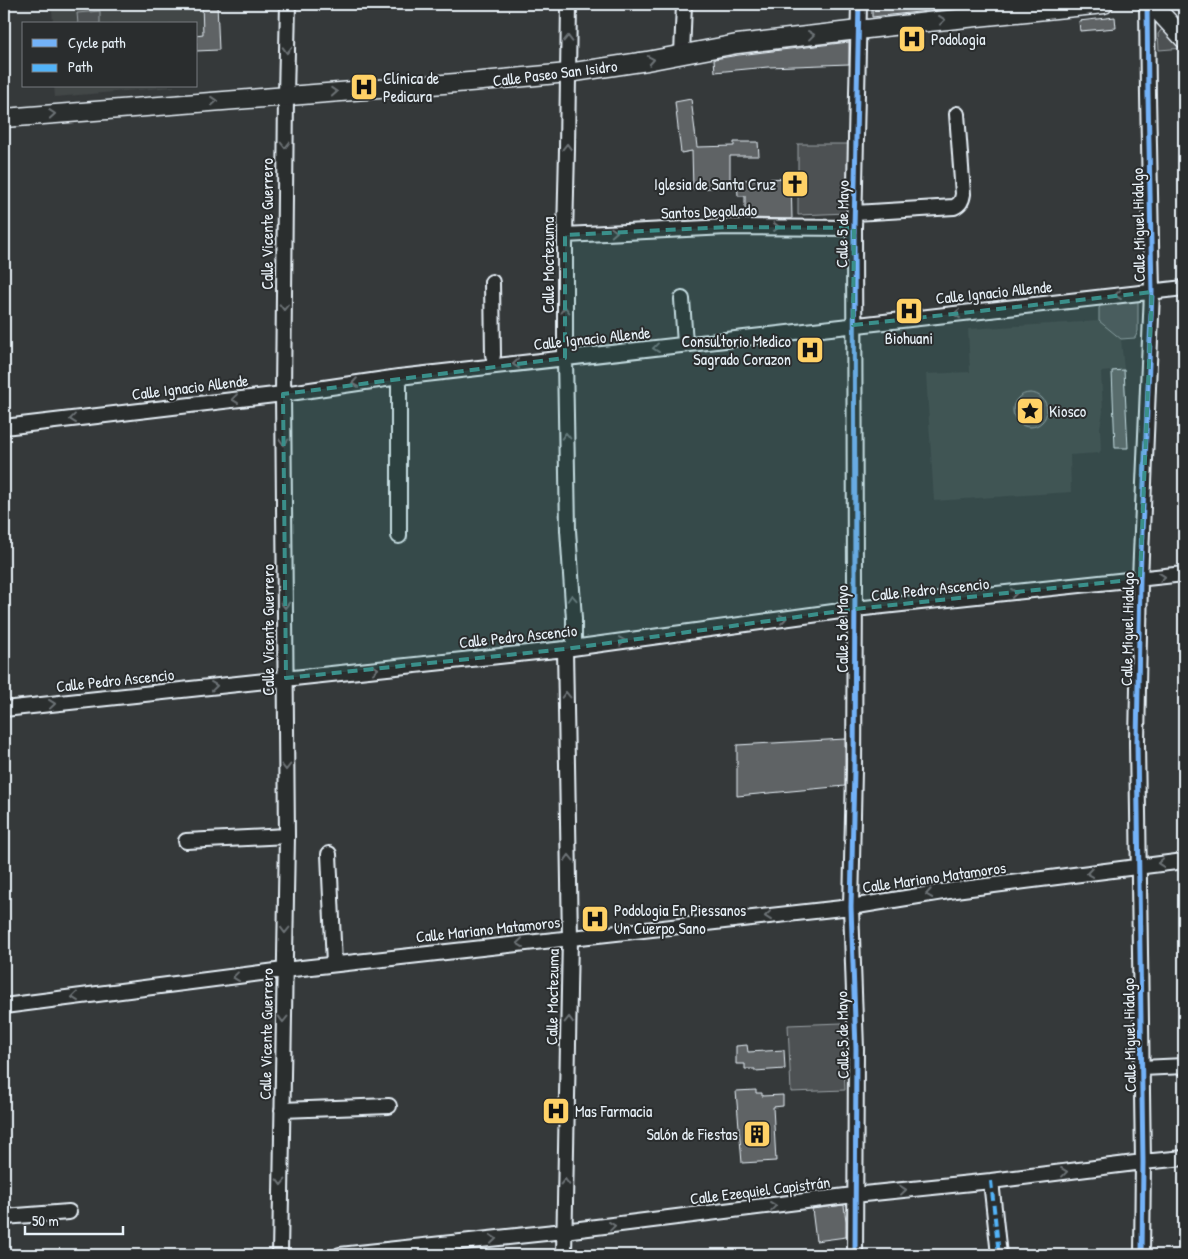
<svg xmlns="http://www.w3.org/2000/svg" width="1188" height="1259" font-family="'Patrick Hand',sans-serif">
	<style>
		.built { fill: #424647 }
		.green { fill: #4d5152; stroke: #9aa1a5 }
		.building { fill: #5f6365; stroke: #e8f1f8 }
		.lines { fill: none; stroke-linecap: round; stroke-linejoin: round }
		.minor-casing { stroke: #e8f1f8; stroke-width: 18 }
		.major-casing { stroke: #e8f1f8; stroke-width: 21 }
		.minor { stroke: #2a2d2e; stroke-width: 14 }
		.major { stroke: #2a2d2e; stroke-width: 18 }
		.quiet { stroke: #52b3f8; stroke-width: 4; stroke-dasharray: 8 4; stroke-linecap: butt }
		.cycleway-casing { stroke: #2a2d2e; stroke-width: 8 }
		.cycleway { stroke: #73b2f8; stroke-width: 5 }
		.oneway { stroke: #6c7275 }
		.marked { fill: #3a8f8a; fill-opacity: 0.2; stroke: #3a8f8a; stroke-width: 4; stroke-dasharray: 10 6; stroke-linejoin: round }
		.labels { text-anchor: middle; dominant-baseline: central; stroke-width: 4; stroke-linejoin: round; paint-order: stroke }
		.poi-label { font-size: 16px; fill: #e8f1f8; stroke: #2a2d2e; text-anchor: start }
		.street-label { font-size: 16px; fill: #e8f1f8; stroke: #2a2d2e }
	</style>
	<rect width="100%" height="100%" fill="#35393a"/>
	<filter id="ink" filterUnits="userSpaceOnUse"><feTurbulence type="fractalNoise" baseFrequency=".02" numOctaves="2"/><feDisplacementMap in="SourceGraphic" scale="10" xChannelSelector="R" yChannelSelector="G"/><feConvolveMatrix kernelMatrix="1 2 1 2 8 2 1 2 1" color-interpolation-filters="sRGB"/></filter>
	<g filter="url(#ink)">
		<path class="built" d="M90,4H217L219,50L196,51V24H53L52,10L90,8Z
			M54,86H174V87L55,97Z
			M1099,321L1121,339L1124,370L1101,372L1103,412L1100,427L1101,450L1099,453L1070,455L1071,492L934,501L926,374L970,372L968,329Z"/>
		<path class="green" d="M100,11V24H78L77,13Z
			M1161,30H1165L1184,48L1159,50L1158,34Z
			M798,144H850L848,213L798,215Z
			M1138,299V331L1135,338L1121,339L1099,321V308L1104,301Z
			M1013 410a17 17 0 1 1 34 0a17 17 0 1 1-34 0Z
			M842,1023L845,1090L791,1092L788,1025Z"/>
		<path class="building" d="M202,4H217L219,50L196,51V35L203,34Z
			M872,4H936L937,10L872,17Z
			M1115,17L1116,28L1080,31L1079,21Z
			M849,42V64L768,67L715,72L714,59L739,55Z
			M691,99L697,147L734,146V142H758L759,156H730V187L693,189L692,151L681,153L675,102Z
			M791,178L792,219L745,218V196H738L737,180Z
			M1124,370L1128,448H1115L1112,371Z
			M1023 411a8 8 0 1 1 16 0a8 8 0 1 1-16 0Z
			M845,739V786L737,796V745Z
			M747,1045L748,1052L784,1050L785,1069L755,1071V1069H745V1064H736V1046Z
			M756,1090V1093H762V1096L783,1095V1106L773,1107L776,1161L742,1163L736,1091Z
			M844,1205L846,1221V1237L816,1241L812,1209Z"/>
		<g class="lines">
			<g class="minor-casing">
				<path id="minor" d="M569,4L567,149L565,235V358L568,530L574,619V647
					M682,54L684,4
					M855,213L954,207C960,204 962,201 963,194L957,114
					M565,235L727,227L854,228
					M492,282L493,355
					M682,299L685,344
					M399,377V536
					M4,427L283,394L399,377L1184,288
					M4,709L565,649L855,609L1184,574
					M186,841L287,836
					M329,854L334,964
					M4,1006L284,970L851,907L955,890L1184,861
					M1142,1068L1184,1066
					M282,1110L389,1106
					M991,1181L999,1255
					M4,1217L69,1212
					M280,1255L287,836L283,394L286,96L288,4
					M340,1255L564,1231L854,1195L991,1181L1143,1162L1184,1158
					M564,1255L570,938L565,649
					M855,1255L856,1049L851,907L854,770L855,585L854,228L859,4
					M1142,1255L1143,1162L1137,742L1140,579L1152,292L1148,95L1147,4"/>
			</g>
			<g class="major-casing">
				<path id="major" d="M1152,4L1184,39
					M4,118L482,81L568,73L647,61L737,44L928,22L1104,4"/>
			</g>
			<use href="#minor" class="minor"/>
			<use href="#major" class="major"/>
			<path class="quiet" d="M991,1181L999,1255"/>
			<g class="cycleway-casing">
				<path id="cycleway" d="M855,1255L856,1049L851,907L854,770L855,585L854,228L859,4
					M1142,1255L1143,1162L1137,742L1140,579L1152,292L1148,95L1147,4"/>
			</g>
			<use href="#cycleway" class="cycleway"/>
		</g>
		<defs><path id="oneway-chevron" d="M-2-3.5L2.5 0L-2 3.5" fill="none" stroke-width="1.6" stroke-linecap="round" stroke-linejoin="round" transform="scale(1.25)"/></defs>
		<g class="oneway">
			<use href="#oneway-chevron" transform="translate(942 20) rotate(-6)"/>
			<use href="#oneway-chevron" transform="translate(811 35) rotate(-7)"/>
			<use href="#oneway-chevron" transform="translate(568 39) rotate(-89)"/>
			<use href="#oneway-chevron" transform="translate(287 50) rotate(92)"/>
			<use href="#oneway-chevron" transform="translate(651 60) rotate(-10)"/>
			<use href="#oneway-chevron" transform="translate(334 92) rotate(-4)"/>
			<use href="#oneway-chevron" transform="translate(214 101) rotate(-5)"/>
			<use href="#oneway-chevron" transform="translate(52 114) rotate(-5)"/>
			<use href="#oneway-chevron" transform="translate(285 145) rotate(90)"/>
			<use href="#oneway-chevron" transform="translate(567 147) rotate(-89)"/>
			<use href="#oneway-chevron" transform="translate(776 227)"/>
			<use href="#oneway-chevron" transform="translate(614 232) rotate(-3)"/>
			<use href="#oneway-chevron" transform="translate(1118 295) rotate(174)"/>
			<use href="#oneway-chevron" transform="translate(284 307) rotate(91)"/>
			<use href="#oneway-chevron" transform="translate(565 310) rotate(-90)"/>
			<use href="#oneway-chevron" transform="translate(957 314) rotate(174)"/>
			<use href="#oneway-chevron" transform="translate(656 348) rotate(173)"/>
			<use href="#oneway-chevron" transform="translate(516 364) rotate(174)"/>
			<use href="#oneway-chevron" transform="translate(355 383) rotate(172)"/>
			<use href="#oneway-chevron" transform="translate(235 399) rotate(173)"/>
			<use href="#oneway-chevron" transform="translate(73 419) rotate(173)"/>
			<use href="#oneway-chevron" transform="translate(566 436) rotate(-91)"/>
			<use href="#oneway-chevron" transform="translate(284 442) rotate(90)"/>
			<use href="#oneway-chevron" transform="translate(1162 577) rotate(-6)"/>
			<use href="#oneway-chevron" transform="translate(1014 593) rotate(-6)"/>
			<use href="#oneway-chevron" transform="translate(572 598) rotate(-94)"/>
			<use href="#oneway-chevron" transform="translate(285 605) rotate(90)"/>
			<use href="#oneway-chevron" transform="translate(783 619) rotate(-8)"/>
			<use href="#oneway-chevron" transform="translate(622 641) rotate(-8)"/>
			<use href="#oneway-chevron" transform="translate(375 669) rotate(-6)"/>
			<use href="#oneway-chevron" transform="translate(214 686) rotate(-6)"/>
			<use href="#oneway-chevron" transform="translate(566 695) rotate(-91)"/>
			<use href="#oneway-chevron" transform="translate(52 704) rotate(-6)"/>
			<use href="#oneway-chevron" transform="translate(286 767) rotate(90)"/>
			<use href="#oneway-chevron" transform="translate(569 858) rotate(-91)"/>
			<use href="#oneway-chevron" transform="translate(1161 863) rotate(174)"/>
			<use href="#oneway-chevron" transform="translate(1090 873) rotate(172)"/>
			<use href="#oneway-chevron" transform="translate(929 894) rotate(171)"/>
			<use href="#oneway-chevron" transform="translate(768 916) rotate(174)"/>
			<use href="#oneway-chevron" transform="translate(285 930) rotate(91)"/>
			<use href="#oneway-chevron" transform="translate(520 943) rotate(174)"/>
			<use href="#oneway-chevron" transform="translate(236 977) rotate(173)"/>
			<use href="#oneway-chevron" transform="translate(75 997) rotate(173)"/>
			<use href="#oneway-chevron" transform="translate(283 1019) rotate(91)"/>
			<use href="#oneway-chevron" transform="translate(569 1020) rotate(-89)"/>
			<use href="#oneway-chevron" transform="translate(1064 1172) rotate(-7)"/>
			<use href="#oneway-chevron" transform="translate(281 1182) rotate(91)"/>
			<use href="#oneway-chevron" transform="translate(565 1182) rotate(-89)"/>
			<use href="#oneway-chevron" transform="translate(903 1190) rotate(-6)"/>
			<use href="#oneway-chevron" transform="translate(773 1206) rotate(-7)"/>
			<use href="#oneway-chevron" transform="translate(612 1226) rotate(-7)"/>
			<use href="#oneway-chevron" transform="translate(493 1239) rotate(-6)"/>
		</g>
	</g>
	<path class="marked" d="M727,227L854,228L853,325L1152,292L1140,579L855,609L565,649L286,678L283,394L565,358V235Z"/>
	<defs>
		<g id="hospital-square" transform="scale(1.4375)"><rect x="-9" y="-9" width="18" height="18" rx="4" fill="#ffd166" stroke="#2a2d2e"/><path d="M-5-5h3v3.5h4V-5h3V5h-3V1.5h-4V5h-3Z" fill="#111"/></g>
		<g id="church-square" transform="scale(1.4375)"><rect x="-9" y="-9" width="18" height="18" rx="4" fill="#ffd166" stroke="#2a2d2e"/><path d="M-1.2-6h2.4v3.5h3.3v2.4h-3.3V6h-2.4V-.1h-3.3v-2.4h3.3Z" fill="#111"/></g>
		<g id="sight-square" transform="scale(1.4375)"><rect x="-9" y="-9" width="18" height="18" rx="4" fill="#ffd166" stroke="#2a2d2e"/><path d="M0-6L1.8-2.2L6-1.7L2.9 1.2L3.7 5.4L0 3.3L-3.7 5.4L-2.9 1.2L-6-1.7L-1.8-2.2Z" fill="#111"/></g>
		<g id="building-square" transform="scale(1.4375)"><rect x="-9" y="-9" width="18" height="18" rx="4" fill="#ffd166" stroke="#2a2d2e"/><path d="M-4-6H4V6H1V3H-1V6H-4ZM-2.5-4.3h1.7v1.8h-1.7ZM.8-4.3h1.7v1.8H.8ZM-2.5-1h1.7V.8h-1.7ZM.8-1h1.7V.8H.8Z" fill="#111"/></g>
	</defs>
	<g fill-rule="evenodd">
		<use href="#hospital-square" x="912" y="39"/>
		<use href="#hospital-square" x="364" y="87"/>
		<use href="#church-square" x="795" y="184"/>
		<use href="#hospital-square" x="909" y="311"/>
		<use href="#hospital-square" x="810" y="350"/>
		<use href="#sight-square" x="1030" y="411"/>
		<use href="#hospital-square" x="595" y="919"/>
		<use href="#hospital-square" x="556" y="1111"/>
		<use href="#building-square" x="757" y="1134"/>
	</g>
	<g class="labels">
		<g class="poi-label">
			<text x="931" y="39">Podologia</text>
			<text x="383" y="78">Clínica de<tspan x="383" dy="18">Pedicura</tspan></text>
			<text x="776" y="184" text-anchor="end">Iglesia de Santa Cruz</text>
			<text x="909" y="338" text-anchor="middle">Biohuani</text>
			<text x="791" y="341" text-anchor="end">Consultorio Medico<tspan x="791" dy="18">Sagrado Corazon</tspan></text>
			<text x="1049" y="411">Kiosco</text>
			<text x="614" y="910">Podologia En Piessanos<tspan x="614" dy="18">Un Cuerpo Sano</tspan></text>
			<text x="575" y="1111">Mas Farmacia</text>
			<text x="738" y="1134" text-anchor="end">Salón de Fiestas</text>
		</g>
		<g class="street-label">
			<text transform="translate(555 73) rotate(-7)">Calle Paseo San Isidro</text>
			<text transform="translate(709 211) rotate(-2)">Santos Degollado</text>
			<text transform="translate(267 224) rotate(-90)">Calle Vicente Guerrero</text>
			<text transform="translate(842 224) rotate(-89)">Calle 5 de Mayo</text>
			<text transform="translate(1138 225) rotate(-91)">Calle Miguel Hidalgo</text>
			<text transform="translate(548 265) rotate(-90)">Calle Moctezuma</text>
			<text transform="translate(994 292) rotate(-6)">Calle Ignacio Allende</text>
			<text transform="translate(592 338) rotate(-6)">Calle Ignacio Allende</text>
			<text transform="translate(190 387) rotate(-7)">Calle Ignacio Allende</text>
			<text transform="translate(930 589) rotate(-6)">Calle Pedro Ascencio</text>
			<text transform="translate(842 629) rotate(-90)">Calle 5 de Mayo</text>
			<text transform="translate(1127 629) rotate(-89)">Calle Miguel Hidalgo</text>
			<text transform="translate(268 630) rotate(-90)">Calle Vicente Guerrero</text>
			<text transform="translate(518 636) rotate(-6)">Calle Pedro Ascencio</text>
			<text transform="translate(115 680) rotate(-6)">Calle Pedro Ascencio</text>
			<text transform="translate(934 877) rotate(-8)">Calle Mariano Matamoros</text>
			<text transform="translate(488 929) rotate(-6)">Calle Mariano Matamoros</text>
			<text transform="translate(552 997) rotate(-89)">Calle Moctezuma</text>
			<text transform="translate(266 1034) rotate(-89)">Calle Vicente Guerrero</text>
			<text transform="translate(842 1035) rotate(-91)">Calle 5 de Mayo</text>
			<text transform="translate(1129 1035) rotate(-91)">Calle Miguel Hidalgo</text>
			<text transform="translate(760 1190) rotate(-7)">Calle Ezequiel Capistrán</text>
		</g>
	</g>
	<rect width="1188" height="1259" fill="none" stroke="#2a2d2e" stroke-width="20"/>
	<rect x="10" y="10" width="1168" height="1239" fill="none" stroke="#e8f1f8" stroke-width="2" filter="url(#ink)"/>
	<rect x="22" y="22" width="175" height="65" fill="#2a2d2e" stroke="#767b7f"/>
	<rect x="32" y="39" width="25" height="8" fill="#73b2f8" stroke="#767b7f"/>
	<text x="68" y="48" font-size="15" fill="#e8f1f8">Cycle path</text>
	<rect x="32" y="64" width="25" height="8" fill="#52b3f8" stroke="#767b7f"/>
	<text x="68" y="72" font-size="15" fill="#e8f1f8">Path</text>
	<path d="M25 1226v8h98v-8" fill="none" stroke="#e8f1f8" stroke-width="2.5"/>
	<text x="32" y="1226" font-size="15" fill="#e8f1f8" stroke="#2a2d2e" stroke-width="4" paint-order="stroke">50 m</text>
</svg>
